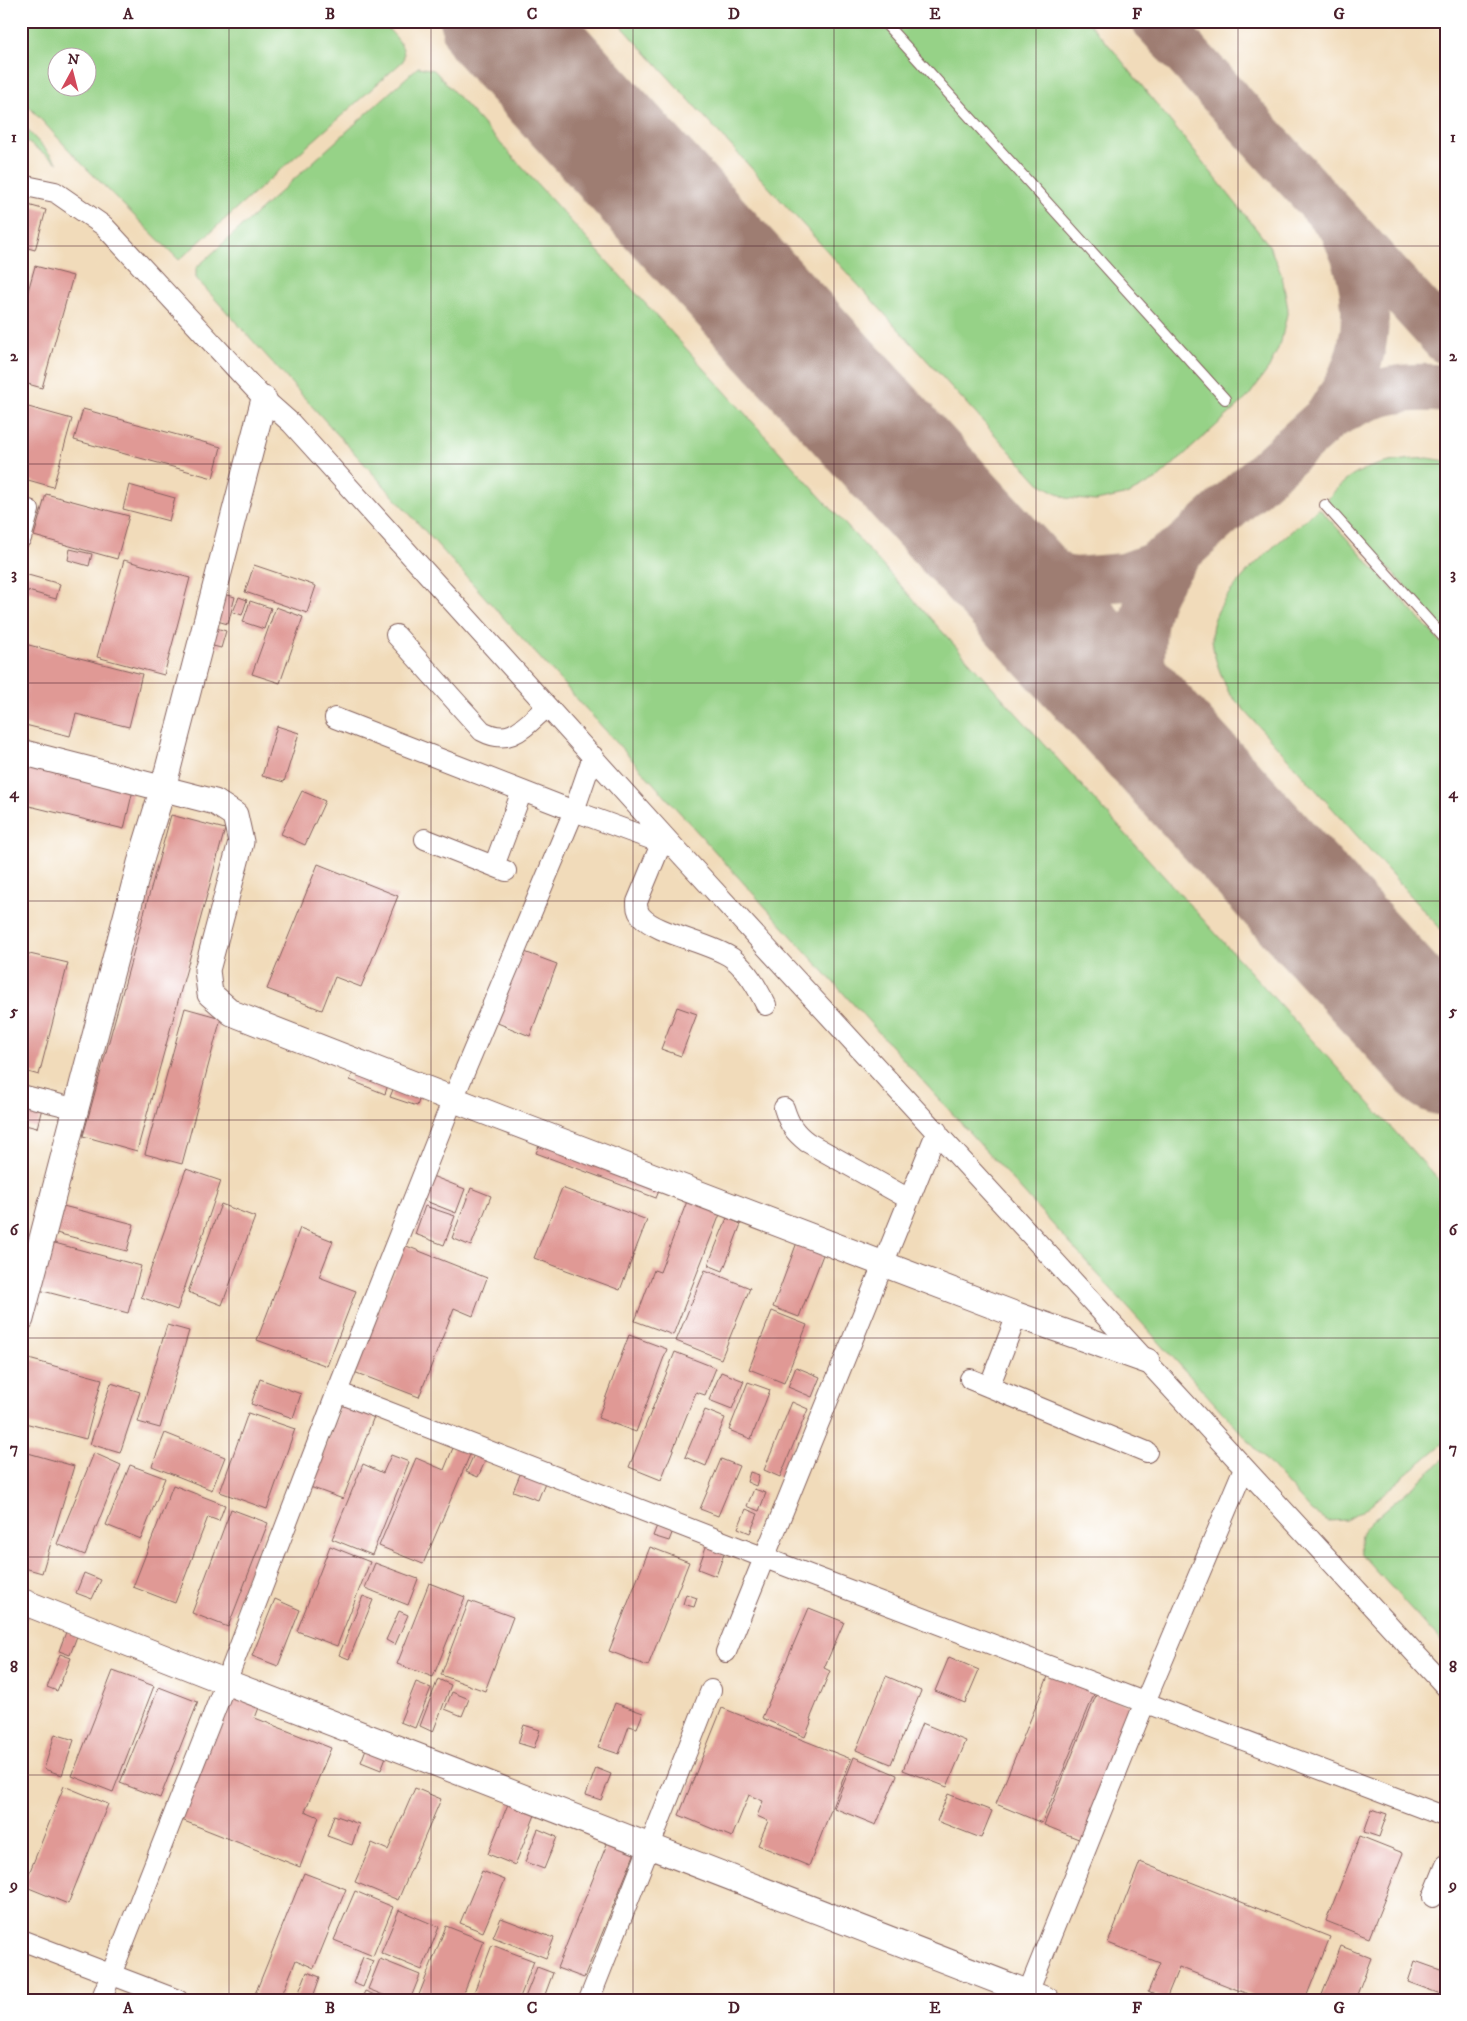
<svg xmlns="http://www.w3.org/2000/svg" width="1467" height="2021" font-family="'IM FELL DW Pica',serif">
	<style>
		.green { fill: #96d287; stroke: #707859; fill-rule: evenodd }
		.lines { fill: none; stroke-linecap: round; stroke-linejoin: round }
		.taxiway { stroke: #9e7d72; stroke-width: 48 }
		.runway { stroke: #9e7d72; stroke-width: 119 }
		.building { fill: #e09995 }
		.service-casing { stroke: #84615d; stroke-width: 12 }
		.minor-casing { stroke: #84615d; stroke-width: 22 }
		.tertiary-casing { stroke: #84615d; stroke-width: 27 }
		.service { stroke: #fff; stroke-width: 10 }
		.minor { stroke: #fff; stroke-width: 20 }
		.tertiary { stroke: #fff; stroke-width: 25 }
		.grid { fill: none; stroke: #4a1f2b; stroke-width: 1; stroke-opacity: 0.55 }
		.neatline { fill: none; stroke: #4a1f2b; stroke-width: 2 }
		.grid-label { font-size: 16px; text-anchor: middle; font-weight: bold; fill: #4a1f2b }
	</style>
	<rect width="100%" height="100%" fill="#fff"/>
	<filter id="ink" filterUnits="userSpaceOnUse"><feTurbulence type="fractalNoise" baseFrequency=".02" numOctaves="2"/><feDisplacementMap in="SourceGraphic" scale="10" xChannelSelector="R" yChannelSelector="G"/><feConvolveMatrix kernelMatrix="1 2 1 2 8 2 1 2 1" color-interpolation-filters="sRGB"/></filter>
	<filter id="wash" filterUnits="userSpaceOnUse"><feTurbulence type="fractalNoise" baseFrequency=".0096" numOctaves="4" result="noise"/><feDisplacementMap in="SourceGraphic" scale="20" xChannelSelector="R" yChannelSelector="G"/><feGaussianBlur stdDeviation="1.12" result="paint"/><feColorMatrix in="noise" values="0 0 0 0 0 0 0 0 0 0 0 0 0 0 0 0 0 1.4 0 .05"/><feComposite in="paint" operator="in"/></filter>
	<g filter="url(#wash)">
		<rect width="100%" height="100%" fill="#f1dbba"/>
		<path class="green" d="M21,21H381C391,33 408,45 403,61L179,260L83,165L21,98ZM58,58H88V88H58Z
			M617,21H1087L1114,51L1269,245L1282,276L1288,309L1281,342L1269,368L1248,397L1157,479L1129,494L1096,501L1066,498L1039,483Z
			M418,67L434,70L1446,1188V1441L1365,1509L1347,1520L1327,1521L1312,1511L196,278V268Z
			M21,123L58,163L21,138Z
			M1428,458L1446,461V631L1327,500C1355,464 1385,461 1428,458Z
			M1319,508L1446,648V935L1229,693C1220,673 1211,653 1212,631C1215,590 1289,534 1319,508Z
			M1446,1458V1647L1361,1554C1360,1537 1358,1535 1371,1522Z"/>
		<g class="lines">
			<path class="taxiway" d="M1156,21L1446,340
				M1328,417C1335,405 1344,394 1350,381C1372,335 1369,283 1347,237
				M971,536L1006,560L1038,574L1075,581L1125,577L1152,567L1182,549L1328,417C1367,393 1400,384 1446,389
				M1177,761C1152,720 1137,688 1142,639C1143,621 1146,604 1155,588C1162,574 1172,562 1181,550"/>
			<path class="runway" d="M500,21L1446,1056"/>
		</g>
		<g id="blocks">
			<path class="building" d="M21,203L46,210L35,250L21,246Z
				M35,266L73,276L42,388L21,382L25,368L21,367V316Z
				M21,273L26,274L22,289H21Z
				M21,405L72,419L53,487L21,478Z
				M83,409L221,447L213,478L74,440Z
				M129,485L175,498L169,521L123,509Z
				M46,494L129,516L117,559L34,536Z
				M70,549L92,554L89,566L68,560Z
				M124,560L190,578L164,675L97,657Z
				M254,565L316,586L307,613L245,592Z
				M21,573L60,584L56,599L21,589Z
				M221,593L235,597L228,624L213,620Z
				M239,597L247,600L242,615L233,612Z
				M250,601L271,608L264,629L243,622Z
				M276,607L303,617L280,683L252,674Z
				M213,627L226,631L221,648L209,645Z
				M21,643L142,674L129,727L76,714L70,736L21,724Z
				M277,726L299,733L284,782L262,776Z
				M21,762L133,790L124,829L21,804Z
				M302,791L325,801L305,845L281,834Z
				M171,815L225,829L137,1151L83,1136Z
				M318,864L398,896L361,987L335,977L322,1010L267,989Z
				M21,866L28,868L22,892H21Z
				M522,951L557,964L530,1036L495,1022Z
				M21,952L68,963L39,1075L21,1070Z
				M677,1007L697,1014L681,1056L661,1049Z
				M185,1008L221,1018L182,1164L145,1154Z
				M356,1065L390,1079L385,1094L350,1080Z
				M396,1082L422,1091L417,1106L390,1097Z
				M21,1103L42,1108L37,1128L21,1124Z
				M542,1139L662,1184L656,1198L536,1153Z
				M186,1169L221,1181L177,1310L141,1297Z
				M432,1176L465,1189L456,1213L423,1200Z
				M471,1188L491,1196L471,1246L452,1238Z
				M562,1188L647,1220L620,1290L534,1258Z
				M689,1196L722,1209L673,1335L635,1321L654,1270L660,1272Z
				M221,1204L255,1217L222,1305L188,1292Z
				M63,1206L134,1224L127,1251L56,1233Z
				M425,1206L455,1216L444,1245L415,1234Z
				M727,1218L741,1224L723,1271L708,1265Z
				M300,1228L333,1241L319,1277L356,1291L327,1366L257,1340Z
				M799,1237L826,1247L799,1317L773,1307Z
				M51,1242L141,1266L128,1313L39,1290Z
				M404,1245L487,1278L473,1316L454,1308L419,1397L354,1372Z
				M705,1270L750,1288L721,1359L676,1341Z
				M772,1311L807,1325L784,1383L749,1369Z
				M167,1325L189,1331L160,1428L138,1422Z
				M629,1335L667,1349L636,1432L598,1418Z
				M675,1352L716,1368L705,1395L696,1392L661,1480L629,1467Z
				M25,1358L102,1379L86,1439L21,1422V1372Z
				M796,1367L820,1377L812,1397L788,1387Z
				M721,1372L744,1381L732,1409L709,1400Z
				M260,1379L301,1394L293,1418L251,1404Z
				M748,1382L770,1390L751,1439L729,1430Z
				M111,1383L140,1392L120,1453L90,1444Z
				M343,1399L376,1411L343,1499L310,1487Z
				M792,1402L808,1409L780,1477L764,1470Z
				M705,1410L725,1418L706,1466L685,1457Z
				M248,1413L295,1429L267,1509L220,1492Z
				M165,1433L225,1457L212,1490L152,1466Z
				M455,1443L472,1450L423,1564L379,1546L416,1458L444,1470Z
				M476,1450L488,1455L478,1477L466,1472Z
				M21,1451L74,1466L42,1573L21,1567Z
				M94,1453L121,1465L85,1555L57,1544Z
				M391,1455L409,1462L372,1555L332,1539L363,1464L383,1473Z
				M721,1459L739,1466L718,1516L700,1509Z
				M130,1465L165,1478L141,1539L106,1525Z
				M522,1470L546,1480L538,1500L513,1491Z
				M750,1472L759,1475L756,1486L747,1482Z
				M173,1485L225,1505L219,1521L208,1517L175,1603L133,1587Z
				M754,1489L766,1493L759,1511L747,1506Z
				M231,1509L268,1523L228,1627L192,1613Z
				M746,1509L758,1514L750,1533L738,1528Z
				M658,1523L674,1528L669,1541L653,1536Z
				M707,1544L725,1551L716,1576L698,1569Z
				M330,1546L370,1562L337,1646L297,1631Z
				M650,1547L689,1562L648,1666L609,1651Z
				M375,1563L418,1579L408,1605L365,1588Z
				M84,1573L101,1580L92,1599L76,1593Z
				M429,1583L465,1597L433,1677L397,1664Z
				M686,1594L697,1598L694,1607L683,1604Z
				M363,1596L373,1600L349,1659L339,1655Z
				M275,1599L300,1610L278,1666L252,1656Z
				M469,1601L513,1617L485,1691L441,1675Z
				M21,1608L30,1611L21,1633Z
				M809,1608L844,1622L824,1668L830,1671L810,1719L812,1720L805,1737L762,1718Z
				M399,1611L408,1615L395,1645L386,1640Z
				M66,1632L77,1636L70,1655L59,1651Z
				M60,1654L71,1658L57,1691L47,1687Z
				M949,1657L979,1670L965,1703L935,1691Z
				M113,1671L154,1686L113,1792L72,1776Z
				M1049,1674L1095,1692L1042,1823L996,1804Z
				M886,1676L921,1691L891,1764L856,1750Z
				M438,1679L451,1685L433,1732L420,1726Z
				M416,1682L431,1688L415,1728L400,1722Z
				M159,1687L198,1702L160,1798L120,1783Z
				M452,1692L469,1699L462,1716L445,1709Z
				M229,1693L260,1705L255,1718L331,1748L305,1811L319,1817L300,1867L179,1819Z
				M1097,1693L1139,1710L1086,1842L1044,1825Z
				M615,1703L643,1713L637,1728L629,1726L619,1754L598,1747Z
				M722,1708L851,1759L809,1866L758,1845L768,1821L757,1816L763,1801L749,1795L732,1837L679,1815Z
				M922,1723L966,1741L947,1787L903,1770Z
				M524,1725L540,1730L534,1748L518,1743Z
				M55,1734L74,1740L62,1775L44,1769Z
				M367,1746L387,1754L381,1770L361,1762Z
				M854,1757L897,1775L876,1825L834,1808Z
				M596,1768L611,1774L601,1800L586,1795Z
				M64,1786L108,1804L68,1904L24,1886Z
				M415,1788L441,1799L398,1900L355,1882L372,1843L388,1850Z
				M948,1794L992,1811L981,1838L937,1821Z
				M510,1799L537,1810L515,1865L488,1854Z
				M1372,1809L1387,1814L1379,1837L1364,1832Z
				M334,1815L359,1824L352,1845L327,1836Z
				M538,1829L557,1837L544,1869L525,1862Z
				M1360,1836L1403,1853L1369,1938L1326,1921Z
				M609,1839L636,1850L584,1978L557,1968Z
				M1140,1862L1330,1937L1305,2000H1252L1253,1996L1179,1967L1166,1999L1148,1992L1160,1963L1108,1943Z
				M482,1871L505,1880L483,1932L460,1923Z
				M304,1873L346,1889L314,1968L296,1960L280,2000H270L255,1994Z
				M355,1891L393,1907L373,1956L334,1940Z
				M399,1910L439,1927L422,1970L381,1953Z
				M501,1918L554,1938L546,1958L493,1937Z
				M446,1926L484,1941L461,2000H417Z
				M492,1945L534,1961L519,2000H471Z
				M1341,1946L1371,1958L1355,2000H1320Z
				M363,1957L373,1961L363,1987L353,1983Z
				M380,1959L420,1975L410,2000H396L368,1989Z
				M1415,1961L1446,1972V1996L1408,1982Z
				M537,1967L553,1973L543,2000H524Z
				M307,1972L320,1977L312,2000L297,1997Z
				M365,1991L387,2000H361Z"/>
		</g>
	</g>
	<g filter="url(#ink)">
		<use href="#blocks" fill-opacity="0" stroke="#84615d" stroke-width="1"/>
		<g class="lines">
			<g class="service-casing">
				<path id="service" d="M883,21L1225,399
					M1325,505L1446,640"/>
			</g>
			<g class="minor-casing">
				<path id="minor" d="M21,185L55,192L104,226L264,399L291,423L675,848L1446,1687
					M21,538L29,510
					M396,635L482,731C512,747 525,725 547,707
					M335,718L574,811L673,847
					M425,839L506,871
					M661,844L637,902C637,907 637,911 641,916C656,934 709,942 732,958C748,971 757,987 766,1005
					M494,866L522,791
					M21,1095L77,1109
					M784,1108C789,1124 794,1132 807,1142L909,1199
					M970,1379L1147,1452
					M989,1387L1017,1315
					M337,1392L765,1558L1446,1817
					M726,1652L937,1131
					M1433,1897L1446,1865
					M21,1940L178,2000
					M101,2000L226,1682L337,1392L453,1099L574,811L593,756
					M589,2000L711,1690
					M1025,2000L1145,1702L1244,1468"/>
			</g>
			<g class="tertiary-casing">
				<path id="tertiary" d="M21,752L215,802L235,815L241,842L207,970L210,994L232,1013L501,1118L1017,1315L1147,1361
					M21,1319L140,863L163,788L264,399
					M21,1601L226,1682L1047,2000"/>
			</g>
			<use href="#service" class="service"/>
			<use href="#minor" class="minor"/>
			<use href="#tertiary" class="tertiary"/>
		</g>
	</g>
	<path class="grid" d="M229,21V2000M431,21V2000M633,21V2000M834,21V2000M1036,21V2000M1238,21V2000M21,246H1446M21,464H1446M21,683H1446M21,901H1446M21,1120H1446M21,1338H1446M21,1557H1446M21,1775H1446"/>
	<rect width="1467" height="2021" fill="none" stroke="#fff" stroke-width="55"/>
	<g transform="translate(72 72) rotate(7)"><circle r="24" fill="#ffffff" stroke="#b7a5aa"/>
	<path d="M0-4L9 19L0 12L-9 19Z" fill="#d1495b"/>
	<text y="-8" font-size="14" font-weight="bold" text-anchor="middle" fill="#4a1f2b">N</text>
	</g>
	<rect x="28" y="28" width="1412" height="1966" class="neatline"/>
	<g class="grid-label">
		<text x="128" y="19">A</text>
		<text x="330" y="19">B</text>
		<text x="532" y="19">C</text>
		<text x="734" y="19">D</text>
		<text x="935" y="19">E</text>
		<text x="1137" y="19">F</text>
		<text x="1339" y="19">G</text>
		<text x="14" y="142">1</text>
		<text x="1453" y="142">1</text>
		<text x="14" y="361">2</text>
		<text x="1453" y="361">2</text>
		<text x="14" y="579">3</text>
		<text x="1453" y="579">3</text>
		<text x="14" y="798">4</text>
		<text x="1453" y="798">4</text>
		<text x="14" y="1016">5</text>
		<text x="1453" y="1016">5</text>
		<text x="14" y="1235">6</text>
		<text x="1453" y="1235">6</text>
		<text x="14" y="1453">7</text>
		<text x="1453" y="1453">7</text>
		<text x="14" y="1672">8</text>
		<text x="1453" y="1672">8</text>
		<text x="14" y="1890">9</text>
		<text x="1453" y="1890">9</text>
		<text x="128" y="2013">A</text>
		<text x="330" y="2013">B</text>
		<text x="532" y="2013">C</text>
		<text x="734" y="2013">D</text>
		<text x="935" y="2013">E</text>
		<text x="1137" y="2013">F</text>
		<text x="1339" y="2013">G</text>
	</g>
</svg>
